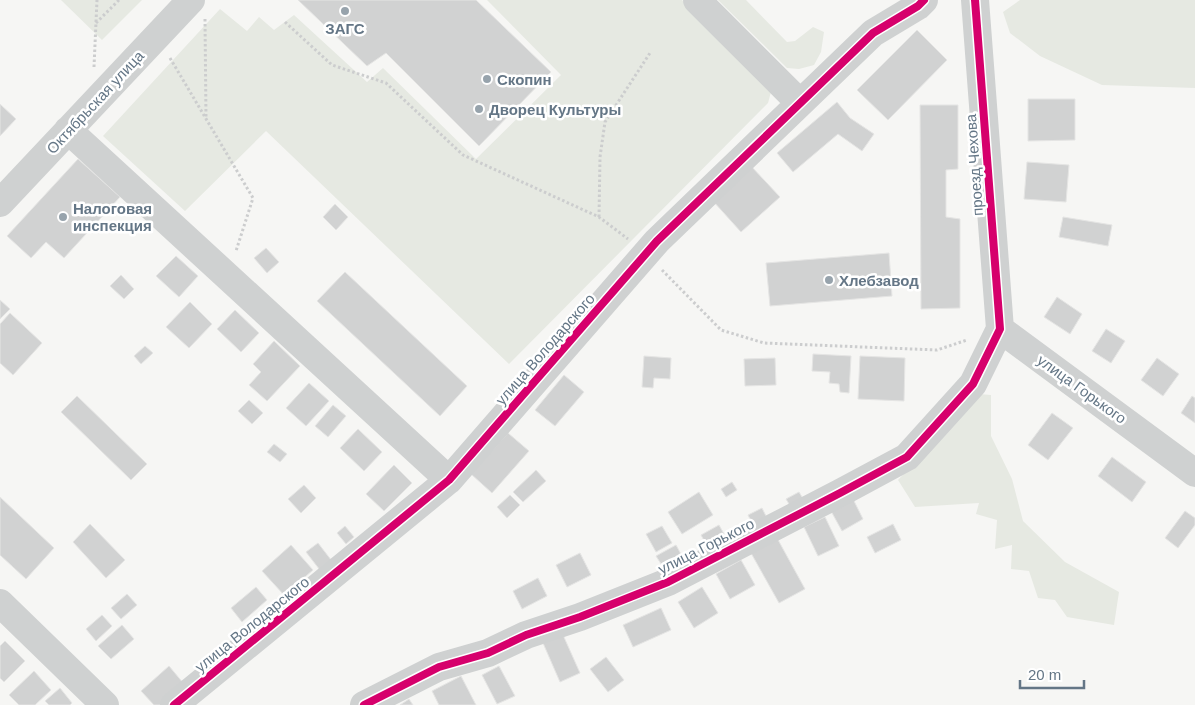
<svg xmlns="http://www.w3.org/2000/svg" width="1195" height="705" font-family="Arial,sans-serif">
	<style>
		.green { fill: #e6e9e2 }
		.building { fill: #d1d2d2; stroke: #e5e5e4 }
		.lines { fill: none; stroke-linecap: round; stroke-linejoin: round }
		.path { stroke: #cccdce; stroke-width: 3; stroke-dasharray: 2.5 2.5; stroke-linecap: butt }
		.minor { stroke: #cfd1d1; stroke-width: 28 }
		.cycleway-casing { stroke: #fff; stroke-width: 11 }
		.cycleway { stroke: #d6006c; stroke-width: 8 }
		.poi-dot { fill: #97a3ac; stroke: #fff; stroke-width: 2 }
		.labels { text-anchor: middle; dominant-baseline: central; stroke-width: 5; stroke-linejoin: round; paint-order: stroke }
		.poi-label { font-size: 15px; font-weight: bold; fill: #647686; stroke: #fff; text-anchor: start }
		.street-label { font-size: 15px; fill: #647686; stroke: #fff }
	</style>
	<rect width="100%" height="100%" fill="#f6f6f4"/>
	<path class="green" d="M61,0H142L102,40Z
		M487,0H682L772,88L768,103L509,364L266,131L185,211L103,136L220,9L247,31L259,17L274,30L294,15L367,82L383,68L476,159L561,75Z
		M718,0H746L787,42L795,41L813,27L824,32L821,52L814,65L799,69L787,68Z
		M1020,0H1195V88L1102,85L1040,56L1010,33L1003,12Z
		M979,394L991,395V436L1012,479L1023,521L1065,562L1119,592L1114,625L1067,617L1055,600L1038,598L1029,571L1011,569L1012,545L995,549L997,520L976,514L979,503L915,507L898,480Z"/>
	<path class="building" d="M298,0H476L551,72L479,146L386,53L367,66Z
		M917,30L947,60L888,120L857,90Z
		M1028,99H1075V140L1028,141Z
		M837,102L850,118L874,134L862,151L838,134L793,172L777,153Z
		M0,104L16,119L0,136Z
		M920,105H958V169L946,170V217L960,219V308L921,309Z
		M78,159L120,197L64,258L46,242L31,258L7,236Z
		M1027,162L1069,165L1066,202L1024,199Z
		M751,166L780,197L741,232L713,201Z
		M335,204L348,217L336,230L323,217Z
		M1063,217L1112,225L1108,246L1059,237Z
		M266,248L279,262L267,273L254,258Z
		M889,253L892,296L770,306L766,263Z
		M176,256L198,276L179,297L156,276Z
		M345,272L467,386L440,416L317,301Z
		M121,275L134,289L124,299L110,286Z
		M1057,297L1082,314L1070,334L1044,317Z
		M0,300L10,309L0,319Z
		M190,302L212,324L189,348L166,327Z
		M235,310L259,333L241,352L217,329Z
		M10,313L42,343L13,375L0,363V324Z
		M1106,329L1125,341L1111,363L1092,351Z
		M274,341L300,366L267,401L249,385L261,372L253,364Z
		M145,346L153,353L141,364L134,356Z
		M813,354L851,356L849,393L840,392L839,384L829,383L830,372L812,371Z
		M644,356L671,358L670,379L654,378L653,388L642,387Z
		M860,356L905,358L904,401L858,399Z
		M775,358L776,385L745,386L744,359Z
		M1157,358L1179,374L1163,396L1141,380Z
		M564,375L584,392L555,426L535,410Z
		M309,383L329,401L306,426L286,408Z
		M77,396L147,464L131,480L61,412Z
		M1192,396L1195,398V423L1181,413Z
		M249,400L263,413L252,424L238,411Z
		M333,405L346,416L328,437L315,426Z
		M1052,413L1073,428L1048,460L1028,445Z
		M358,429L382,452L364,471L340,448Z
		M508,433L529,451L492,493L471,474Z
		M274,444L287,454L280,462L267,452Z
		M1112,457L1146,482L1132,502L1098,476Z
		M394,465L412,483L384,511L366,494Z
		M536,470L546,481L523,502L513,492Z
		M732,482L737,490L726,497L721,489Z
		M304,485L316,498L301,513L288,499Z
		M699,492L713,515L682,534L668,512Z
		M799,492L805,502L792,509L786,499Z
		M510,495L520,505L507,518L497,507Z
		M0,497L54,548L26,579L0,555Z
		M853,499L863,519L842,531L831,511Z
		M762,508L769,522L755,529L748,515Z
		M1185,511L1195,518V525L1178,548L1165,538Z
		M825,517L839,546L818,556L804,527Z
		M90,524L125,560L106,578L73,542Z
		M893,524L901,540L875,553L867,537Z
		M719,525L724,534L706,544L701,535Z
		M345,526L354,537L346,544L337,533Z
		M662,526L672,543L656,552L646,534Z
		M777,538L805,589L779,603L751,553Z
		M318,543L335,565L323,574L306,552Z
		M291,545L313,570L284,595L262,571Z
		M676,545L682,556L663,567L656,556Z
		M580,553L591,575L567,587L556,565Z
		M741,560L755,585L730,599L716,574Z
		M538,578L547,596L522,609L513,591Z
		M256,587L267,600L242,622L231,608Z
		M702,587L718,613L694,628L678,602Z
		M127,594L137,605L121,619L111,608Z
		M661,608L671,630L633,647L623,625Z
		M102,615L112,626L96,641L86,629Z
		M122,625L134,639L111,659L98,646Z
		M563,635L580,673L560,682L543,643Z
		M5,641L25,661L4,682L0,678V646Z
		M606,657L624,680L608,692L590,669Z
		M169,666L184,684L161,705H154L141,691Z
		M499,666L515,696L497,704L482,675Z
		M34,671L51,690L35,705H19L9,695Z
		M461,676L476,705H439L432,691Z
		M60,688L72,703L70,705H49L45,701Z
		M409,699L413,705H400Z"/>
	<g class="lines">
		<path class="path" d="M205,19L206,118
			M285,22L332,65L386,83L463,155L599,217L628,239
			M96,23L119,0
			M170,58L253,198L236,251
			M94,67L97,0
			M599,217L600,157L605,122L650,53
			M662,270L721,330L764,343L937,350L967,340"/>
		<path class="minor" d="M697,0L799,102
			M68,130L449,480
			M0,203L191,0
			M1000,329L1195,473
			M0,603L105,705
			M174,705L449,480L657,241L873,33L918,6L924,0
			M364,705L439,667L488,653L526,635L580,617L668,582L840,493L907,457L973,384L1000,329L975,0"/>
		<g class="cycleway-casing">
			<path id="cycleway" d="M174,705L449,480L657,241L873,33L918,6L924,0
				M364,705L439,667L488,653L526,635L580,617L668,582L840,493L907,457L973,384L1000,329L975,0"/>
		</g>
		<use href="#cycleway" class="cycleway"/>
	</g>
	<g class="poi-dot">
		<circle cx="345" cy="11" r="5"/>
		<circle cx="487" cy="79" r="5"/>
		<circle cx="479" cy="109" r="5"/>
		<circle cx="63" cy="217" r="5"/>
		<circle cx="829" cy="280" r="5"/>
	</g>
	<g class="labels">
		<g class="poi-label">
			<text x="345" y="28" text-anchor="middle">ЗАГС</text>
			<text x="497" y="79">Скопин</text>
			<text x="489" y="109">Дворец Культуры</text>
			<text x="73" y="208">Налоговая<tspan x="73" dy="17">инспекция</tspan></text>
			<text x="839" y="280">Хлебзавод</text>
		</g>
		<g class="street-label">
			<text transform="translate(95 102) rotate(-47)">Октябрьская улица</text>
			<text transform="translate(974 165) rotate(-94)">проезд Чехова</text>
			<text transform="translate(545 349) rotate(-49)">улица Володарского</text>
			<text transform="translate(1082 389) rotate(36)">улица Горького</text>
			<text transform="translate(706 546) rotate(-27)">улица Горького</text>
			<text transform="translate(252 624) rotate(-39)">улица Володарского</text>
		</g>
	</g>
	<path d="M1020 680v8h64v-8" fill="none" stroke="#647686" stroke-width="2.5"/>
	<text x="1028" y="680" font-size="15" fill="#647686" stroke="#ffffff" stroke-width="4" paint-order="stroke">20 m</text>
</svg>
